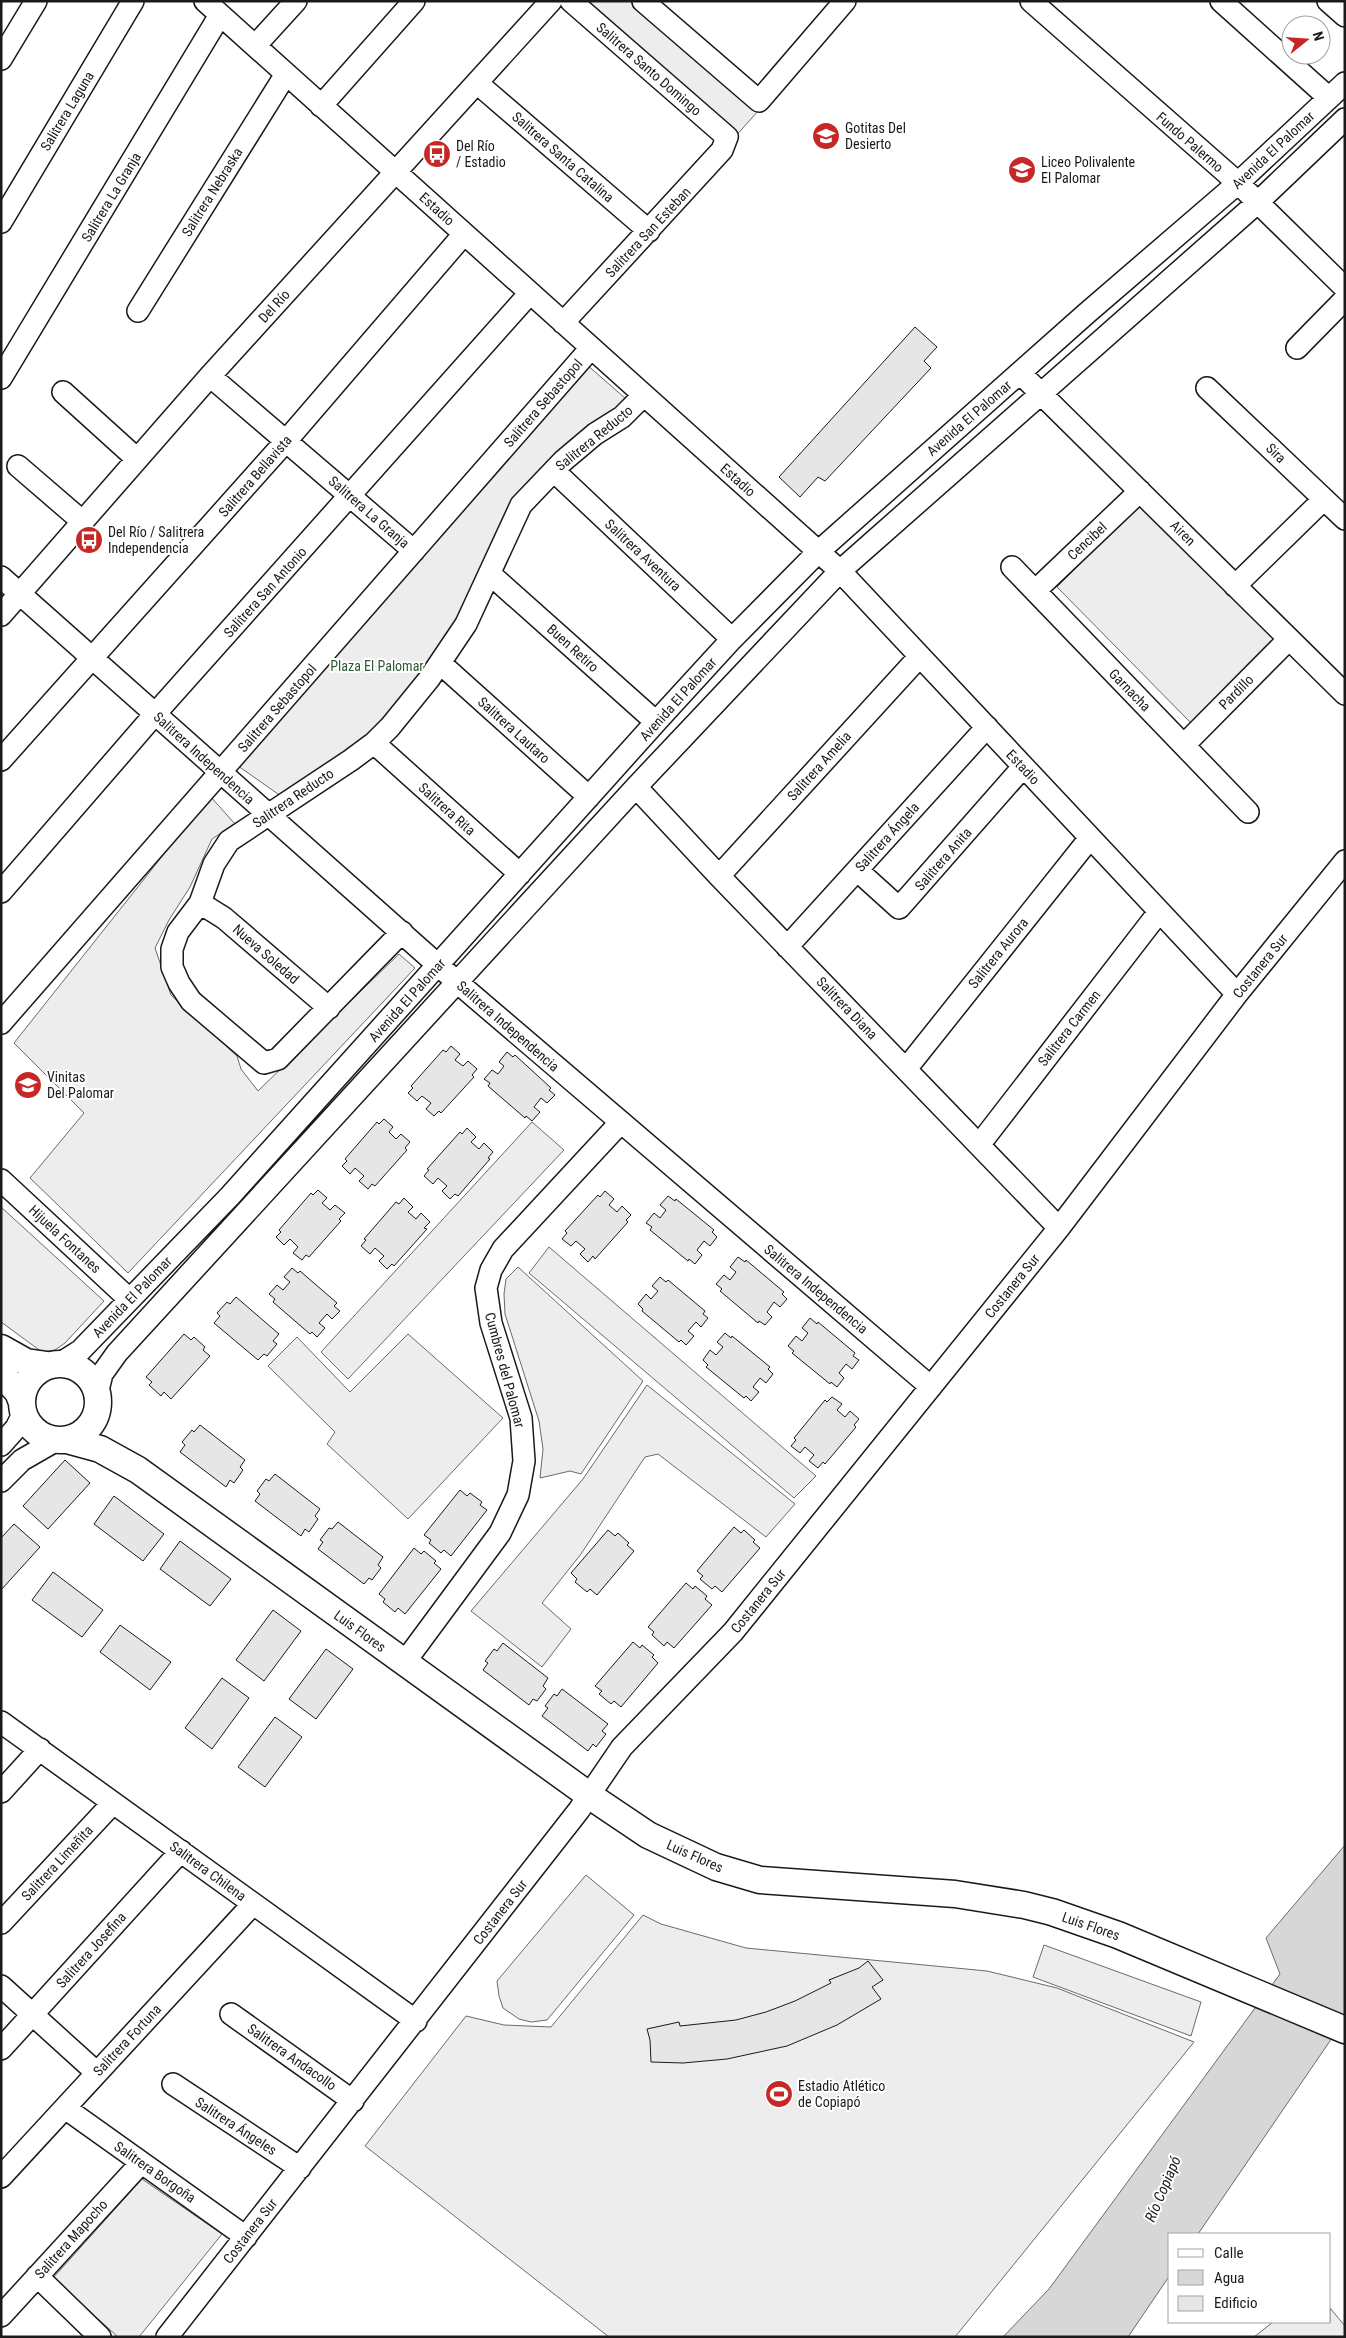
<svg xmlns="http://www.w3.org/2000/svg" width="1346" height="2338" font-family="'Roboto Condensed',sans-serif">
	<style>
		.built { fill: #ededed; stroke: #6a6a6a }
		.water { fill: #d7d7d7; stroke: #6a6a6a }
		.building { fill: #e6e6e6; stroke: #1a1a1a }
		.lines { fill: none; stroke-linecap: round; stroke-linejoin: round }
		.minor-casing { stroke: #1a1a1a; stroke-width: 24 }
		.major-casing { stroke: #1a1a1a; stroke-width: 29 }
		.minor { stroke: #fff; stroke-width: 21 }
		.major { stroke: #fff; stroke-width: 26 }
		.labels { text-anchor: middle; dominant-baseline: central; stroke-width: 4; stroke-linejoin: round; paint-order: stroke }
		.street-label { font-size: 14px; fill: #1a1a1a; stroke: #fff }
		.poi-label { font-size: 14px; fill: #1a1a1a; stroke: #fff; text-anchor: start }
		.park-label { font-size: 14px; fill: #2b5a34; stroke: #fff }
		.water-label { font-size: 15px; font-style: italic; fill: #1a1a1a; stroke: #fff }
	</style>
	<rect width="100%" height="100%" fill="#fff"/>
	<path class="built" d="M581,1H635L759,110L734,138Z
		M586,364L626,399L549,464L458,628L386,721L288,801L231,761Z
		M1141,503L1276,639L1191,723L1057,587Z
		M210,796L235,824L212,839L190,887L169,920L155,948L171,995L237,1056L241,1069L258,1091L399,954L415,968L128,1273L30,1178L84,1113L14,1043Z
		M532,1122L564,1150L348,1379L321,1352Z
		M1,1207L104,1301L65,1343L55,1350L42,1352L1,1322Z
		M549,1247L816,1476L794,1498L529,1273Z
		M518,1267L643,1381L581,1474L570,1471L540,1478L543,1449L539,1421L505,1314L504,1294L506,1279Z
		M408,1334L503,1418L408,1519L327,1444L335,1432L268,1366L297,1337L350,1392Z
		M647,1385L795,1504L766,1537L658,1454L645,1457L581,1554L542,1603L571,1629L542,1667L471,1611L583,1479Z
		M586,1875L634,1915L547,2020L531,2022L519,2019L503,2008L499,1996L497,1981Z
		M643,1915L661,1924L746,1948L987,1971L1057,1988L1194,2042L955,2337H609L365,2146L466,2016L504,2025L551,2027Z
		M1044,1945L1201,2002L1191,2036L1033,1977Z
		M142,2179L222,2234L139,2337H118L53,2278Z
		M1330,2308L1345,2326V2337H1254L1273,2322H1330Z"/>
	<path class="water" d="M1345,1845V2019L1198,2234H1170V2275L1128,2337H1003L1049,2289L1280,1974L1266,1938Z"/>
	<path class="building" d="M915,327L937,347L924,361L931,368L825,481L818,477L800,497L779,477Z
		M451,1046L460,1054L455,1060L463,1066L468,1061L477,1069L472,1075L474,1077L441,1113L439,1111L434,1116L426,1109L431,1103L422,1096L417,1101L408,1093L413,1088L411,1086L443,1050L446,1052Z
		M507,1052L513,1057L515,1055L551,1088L549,1090L555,1095L547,1103L541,1098L534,1107L540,1112L532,1121L526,1116L525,1118L488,1086L490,1083L484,1079L492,1070L498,1074L504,1066L499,1062Z
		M384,1119L393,1127L389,1132L396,1139L401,1134L410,1142L405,1148L407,1150L375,1186L372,1184L368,1189L359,1181L364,1176L355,1168L350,1174L342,1166L347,1161L345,1159L377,1122L379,1124Z
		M467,1128L476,1137L471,1142L479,1149L484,1143L493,1152L488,1158L490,1159L458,1196L455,1194L450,1199L442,1191L447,1186L438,1178L433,1184L424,1176L429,1170L427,1169L460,1132L462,1134Z
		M318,1190L327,1198L322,1203L330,1210L335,1205L345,1213L339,1219L341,1221L309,1257L306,1255L302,1260L293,1253L298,1247L290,1239L284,1245L276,1237L281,1232L279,1230L311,1193L313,1195Z
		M605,1191L614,1199L609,1205L617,1212L622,1206L631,1215L626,1220L628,1222L595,1259L593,1256L588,1262L580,1254L585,1249L576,1241L571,1246L562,1239L567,1233L565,1231L598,1195L600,1197Z
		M668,1196L675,1201L676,1199L714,1230L712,1232L717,1237L710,1246L704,1241L697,1250L702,1255L695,1264L689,1259L688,1261L650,1230L652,1227L646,1223L654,1213L660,1218L666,1210L660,1205Z
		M404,1198L413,1207L408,1212L416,1219L421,1213L430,1222L424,1228L427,1229L394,1266L392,1264L387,1269L379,1261L384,1256L375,1248L370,1254L361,1246L366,1240L364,1239L396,1202L399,1204Z
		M738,1257L745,1262L746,1260L784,1292L782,1294L787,1299L780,1307L774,1302L767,1312L772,1317L765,1325L759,1321L758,1323L720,1291L722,1289L716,1284L724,1275L730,1280L736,1272L730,1267Z
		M292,1268L298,1273L300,1271L337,1303L334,1306L340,1311L332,1319L327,1314L319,1323L325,1328L317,1337L312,1332L310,1334L273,1302L275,1299L269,1294L277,1285L283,1290L290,1282L284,1277Z
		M660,1277L666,1282L668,1280L705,1311L703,1314L708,1318L701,1327L696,1322L688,1331L694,1336L686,1345L681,1340L679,1342L642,1311L643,1309L638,1304L646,1294L651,1299L658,1291L652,1286Z
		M236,1297L279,1334L273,1341L277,1344L267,1356L264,1354L258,1360L214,1323L220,1316L217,1313L227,1302L230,1304Z
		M810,1318L817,1324L818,1322L855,1353L853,1356L859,1360L852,1369L846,1364L839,1373L844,1378L837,1387L831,1382L830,1384L792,1353L794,1351L788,1346L796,1336L802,1341L808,1333L802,1328Z
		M725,1333L731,1338L732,1336L770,1367L768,1369L773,1374L766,1383L760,1378L753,1387L759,1392L751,1401L746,1396L744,1398L706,1367L708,1365L703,1360L710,1350L716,1355L723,1347L717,1342Z
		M184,1334L191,1340L194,1337L205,1347L203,1350L210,1356L171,1399L164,1392L161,1396L149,1385L152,1382L146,1377Z
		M832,1397L842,1404L837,1410L845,1417L850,1411L859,1419L854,1425L856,1427L825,1464L823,1462L818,1468L809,1461L814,1455L805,1447L800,1453L791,1446L796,1440L794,1438L825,1400L827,1402Z
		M200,1425L245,1460L240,1467L243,1470L234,1483L230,1480L226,1487L180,1452L185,1445L182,1442L192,1430L194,1432Z
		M65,1460L90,1483L48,1529L23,1506Z
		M275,1474L320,1509L315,1516L318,1519L309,1532L305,1529L301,1536L255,1501L260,1494L257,1491L266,1479L269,1481Z
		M460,1490L467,1496L470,1493L482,1502L480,1505L487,1510L451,1556L444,1550L441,1553L429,1543L431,1540L424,1535Z
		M114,1496L164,1534L143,1561L94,1524Z
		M338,1522L383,1557L378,1565L381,1568L372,1580L369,1578L364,1584L318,1549L323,1542L320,1540L329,1528L332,1529Z
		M14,1524L40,1547L1,1590V1538Z
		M734,1527L741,1533L744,1530L755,1540L753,1542L760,1548L722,1592L715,1586L712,1589L700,1579L703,1576L697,1571Z
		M608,1530L615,1536L618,1533L629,1543L627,1545L634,1551L597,1595L590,1589L587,1592L575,1582L577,1579L571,1573Z
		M180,1541L231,1579L210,1606L160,1569Z
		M414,1548L421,1554L424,1551L436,1561L434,1563L441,1569L405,1614L398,1608L395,1612L383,1602L385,1599L379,1594Z
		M53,1572L103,1610L82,1637L32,1600Z
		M686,1583L693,1589L695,1586L707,1596L705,1599L712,1605L674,1648L667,1642L664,1646L652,1635L654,1632L648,1627Z
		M273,1610L301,1631L264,1681L236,1660Z
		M120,1625L171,1662L150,1690L100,1652Z
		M633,1642L640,1648L642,1645L654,1655L652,1657L658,1663L621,1707L614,1701L611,1704L599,1694L602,1691L595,1686Z
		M503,1643L548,1678L543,1686L546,1689L537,1701L533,1699L529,1705L483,1670L488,1663L485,1661L494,1649L497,1651Z
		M326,1649L353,1669L316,1719L289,1699Z
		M222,1678L249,1698L212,1749L185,1728Z
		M562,1689L608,1724L602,1731L606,1734L596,1747L593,1744L588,1751L542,1716L548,1708L545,1706L554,1694L557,1696Z
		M275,1717L302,1737L265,1787L238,1767Z
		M868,1961L883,1980L872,1987L881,1999L837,2025L787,2046L727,2059L683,2063L651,2062L650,2040L647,2029L679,2022L680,2026L736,2020L766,2012L795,2001L831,1983L829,1980L859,1968Z"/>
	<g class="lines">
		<g class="minor-casing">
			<path id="minor" d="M205,1L840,571L1237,994
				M643,1L759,101L845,1
				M1031,1L1238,183L1345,288
				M1221,1L1329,98
				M1328,1L1345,16
				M255,46L296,1
				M1,59L36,1
				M477,83L649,231
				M321,106L414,1
				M1,222L133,1
				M138,311L286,74
				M563,323L722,150L727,137L571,1
				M1297,348L1345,299
				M1020,373L1345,694
				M210,376L414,551
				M1,378L220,15
				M1207,388L1345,519
				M63,392L137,459
				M18,466L83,522
				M554,471L732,639
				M1012,567L1248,812
				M490,574L656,722
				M1,577L457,982L931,1387
				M1235,586L1324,499
				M1035,591L1140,491
				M1,615L210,376L551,1
				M440,663L589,797
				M374,743L520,874
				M1184,745L1289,639
				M1,760L286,441L464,234
				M636,787L719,876L1059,1228
				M857,870L899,908L1023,767
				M719,876L920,656
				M1,892L155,714L530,293
				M200,903L224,918L329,1008
				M402,932L278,1059L264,1063L191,1001L179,983L172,967V949L178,932L200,903L214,864L229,841L351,760L374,743L390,727L429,679L466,624L521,505L563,461L595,434L622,417L644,395
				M787,947L987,727
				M1,1023L591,348
				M906,1069L1090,838
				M979,1145L1159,912
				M1,1180L129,1299
				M61,1363L80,1351L230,1196L656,722L732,639L818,552L1087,313L1238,183L1345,83
				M97,1394L102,1374L117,1353L636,787L840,571L1257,203L1345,119
				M1,1445L16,1428L23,1414
				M1,1481L22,1460L55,1441
				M404,1663L500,1533L518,1495L524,1461L521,1418L491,1323L486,1288L491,1270L503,1249L621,1122
				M1,1722L416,2021
				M1,1792L40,1749
				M1,1923L113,1803
				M1,1986L97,2073
				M231,2014L353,2101
				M1,2049L181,1851
				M173,2084L300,2168
				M65,2108L246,2237
				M1,2177L253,1904
				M37,2276L100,2337
				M1,2316L141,2163
				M167,2337L579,1810L622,1747L733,1632L1059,1228L1237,994L1345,861"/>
		</g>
		<g class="major-casing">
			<path id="major" d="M1,1348L26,1362L47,1365
				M22 1402a38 38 0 1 1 76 0a38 38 0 1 1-76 0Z
				M1,1374L18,1392L21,1400
				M67,1440L100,1449L138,1470L590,1796L648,1835L716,1867L760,1880L955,1894L1024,1905L1052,1912L1118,1935L1345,2030"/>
		</g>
		<use href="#minor" class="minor"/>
		<use href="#major" class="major"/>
	</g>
	<defs>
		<g id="school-disc" transform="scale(1.4375)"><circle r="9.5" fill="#c62828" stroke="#fff"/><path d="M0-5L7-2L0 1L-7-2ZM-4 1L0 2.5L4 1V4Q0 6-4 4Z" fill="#fff"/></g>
		<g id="bus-disc" transform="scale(1.4375)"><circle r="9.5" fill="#c62828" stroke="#fff"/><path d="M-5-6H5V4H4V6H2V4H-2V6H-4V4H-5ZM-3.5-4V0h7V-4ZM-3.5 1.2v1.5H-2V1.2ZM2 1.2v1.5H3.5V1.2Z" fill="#fff"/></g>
		<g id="stadium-disc" transform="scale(1.4375)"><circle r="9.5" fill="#c62828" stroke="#fff"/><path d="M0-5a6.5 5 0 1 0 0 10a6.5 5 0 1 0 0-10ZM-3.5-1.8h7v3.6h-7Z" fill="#fff"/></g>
	</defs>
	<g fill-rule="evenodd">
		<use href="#school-disc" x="826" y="136"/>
		<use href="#bus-disc" x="437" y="154"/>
		<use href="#school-disc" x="1022" y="170"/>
		<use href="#bus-disc" x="89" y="540"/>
		<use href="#school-disc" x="28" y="1085"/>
		<use href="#stadium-disc" x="779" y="2094"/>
	</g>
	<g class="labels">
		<g class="street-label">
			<text transform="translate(649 69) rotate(41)">Salitrera Santo Domingo</text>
			<text transform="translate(67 111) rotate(-59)">Salitrera Laguna</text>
			<text transform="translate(1190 142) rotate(41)">Fundo Palermo</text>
			<text transform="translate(1273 150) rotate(-43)">Avenida El Palomar</text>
			<text transform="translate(563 157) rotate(41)">Salitrera Santa Catalina</text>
			<text transform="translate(212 192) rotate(-58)">Salitrera Nebraska</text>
			<text transform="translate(111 197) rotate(-59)">Salitrera La Granja</text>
			<text transform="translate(437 209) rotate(42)">Estadio</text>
			<text transform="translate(648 232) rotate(-47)">Salitrera San Esteban</text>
			<text transform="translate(274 306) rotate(-48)">Del Río</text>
			<text transform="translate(543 403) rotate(-49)">Salitrera Sebastopol</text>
			<text transform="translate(969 418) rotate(-41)">Avenida El Palomar</text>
			<text transform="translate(594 438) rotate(-39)">Salitrera Reducto</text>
			<text transform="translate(1276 453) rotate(44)">Sira</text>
			<text transform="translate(255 476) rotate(-49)">Salitrera Bellavista</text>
			<text transform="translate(738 480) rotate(42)">Estadio</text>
			<text transform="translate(369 512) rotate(41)">Salitrera La Granja</text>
			<text transform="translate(1183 533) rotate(45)">Airen</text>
			<text transform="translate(1087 541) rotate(-43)">Cencibel</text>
			<text transform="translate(643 555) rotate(43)">Salitrera Aventura</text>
			<text transform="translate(265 592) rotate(-48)">Salitrera San Antonio</text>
			<text transform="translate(573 648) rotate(42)">Buen Retiro</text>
			<text transform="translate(1130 690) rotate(46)">Garnacha</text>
			<text transform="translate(1236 692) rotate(-45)">Pardillo</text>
			<text transform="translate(678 699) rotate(-48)">Avenida El Palomar</text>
			<text transform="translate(277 708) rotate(-49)">Salitrera Sebastopol</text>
			<text transform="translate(514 730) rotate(42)">Salitrera Lautaro</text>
			<text transform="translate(204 758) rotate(42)">Salitrera Independencia</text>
			<text transform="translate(819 766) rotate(-48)">Salitrera Amelia</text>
			<text transform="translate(1023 767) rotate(47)">Estadio</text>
			<text transform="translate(293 798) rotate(-34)">Salitrera Reducto</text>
			<text transform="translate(447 809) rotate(42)">Salitrera Rita</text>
			<text transform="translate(887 837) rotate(-48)">Salitrera Ángela</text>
			<text transform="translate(943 859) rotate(-49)">Salitrera Anita</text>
			<text transform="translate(998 953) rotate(-51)">Salitrera Aurora</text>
			<text transform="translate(266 954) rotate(41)">Nueva Soledad</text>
			<text transform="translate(1260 966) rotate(-51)">Costanera Sur</text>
			<text transform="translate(407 1000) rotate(-48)">Avenida El Palomar</text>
			<text transform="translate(847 1008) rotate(46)">Salitrera Diana</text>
			<text transform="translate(508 1026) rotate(41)">Salitrera Independencia</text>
			<text transform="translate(1069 1028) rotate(-52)">Salitrera Carmen</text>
			<text transform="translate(65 1239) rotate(43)">Hijuela Fontanes</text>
			<text transform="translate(1012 1286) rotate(-51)">Costanera Sur</text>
			<text transform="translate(816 1289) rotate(40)">Salitrera Independencia</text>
			<text transform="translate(132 1297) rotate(-46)">Avenida El Palomar</text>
			<text transform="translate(505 1370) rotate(75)">Cumbres del Palomar</text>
			<text transform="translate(758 1601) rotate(-51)">Costanera Sur</text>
			<text transform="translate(360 1631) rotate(36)">Luis Flores</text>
			<text transform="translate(695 1856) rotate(24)">Luis Flores</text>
			<text transform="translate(57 1863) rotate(-47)">Salitrera Limeñita</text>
			<text transform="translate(208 1871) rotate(36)">Salitrera Chilena</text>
			<text transform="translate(500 1912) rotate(-52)">Costanera Sur</text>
			<text transform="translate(1091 1926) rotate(19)">Luis Flores</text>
			<text transform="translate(91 1950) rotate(-48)">Salitrera Josefina</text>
			<text transform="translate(127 2040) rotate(-47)">Salitrera Fortuna</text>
			<text transform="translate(292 2057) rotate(35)">Salitrera Andacollo</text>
			<text transform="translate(236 2126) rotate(33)">Salitrera Ángeles</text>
			<text transform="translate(155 2172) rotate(35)">Salitrera Borgoña</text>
			<text transform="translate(250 2231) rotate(-52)">Costanera Sur</text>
			<text transform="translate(71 2239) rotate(-48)">Salitrera Mapocho</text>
		</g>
		<g class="poi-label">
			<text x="845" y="128">Gotitas Del<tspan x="845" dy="16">Desierto</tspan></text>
			<text x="456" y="146">Del Río<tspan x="456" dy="16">/ Estadio</tspan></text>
			<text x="1041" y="162">Liceo Polivalente<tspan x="1041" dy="16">El Palomar</tspan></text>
			<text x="108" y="532">Del Río / Salitrera<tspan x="108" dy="16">Independencia</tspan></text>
			<text x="47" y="1077">Vinitas<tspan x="47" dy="16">Del Palomar</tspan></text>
			<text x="798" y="2086">Estadio Atlético<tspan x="798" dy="16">de Copiapó</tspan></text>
		</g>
		<g class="park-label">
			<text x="377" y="666">Plaza El Palomar</text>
		</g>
		<g class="water-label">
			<text transform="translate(1163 2189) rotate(-67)">Río Copiapó</text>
		</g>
	</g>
	<rect width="1346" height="2338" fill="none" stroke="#1a1a1a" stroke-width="5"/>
	<rect x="1168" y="2233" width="162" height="90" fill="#ffffff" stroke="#a3a3a3"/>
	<rect x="1178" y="2249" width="25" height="8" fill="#ffffff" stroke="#a3a3a3"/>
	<text x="1214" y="2258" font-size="15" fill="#1a1a1a">Calle</text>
	<rect x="1178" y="2270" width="25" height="15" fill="#d7d7d7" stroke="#a3a3a3"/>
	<text x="1214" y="2283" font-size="15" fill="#1a1a1a">Agua</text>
	<rect x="1178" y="2296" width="25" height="15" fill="#e6e6e6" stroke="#a3a3a3"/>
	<text x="1214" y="2308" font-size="15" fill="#1a1a1a">Edificio</text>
	<g transform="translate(1306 40) rotate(73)"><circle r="24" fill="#ffffff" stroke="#a3a3a3"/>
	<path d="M0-4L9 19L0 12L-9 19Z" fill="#c62828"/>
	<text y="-8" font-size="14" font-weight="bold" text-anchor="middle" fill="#1a1a1a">N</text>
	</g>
</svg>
